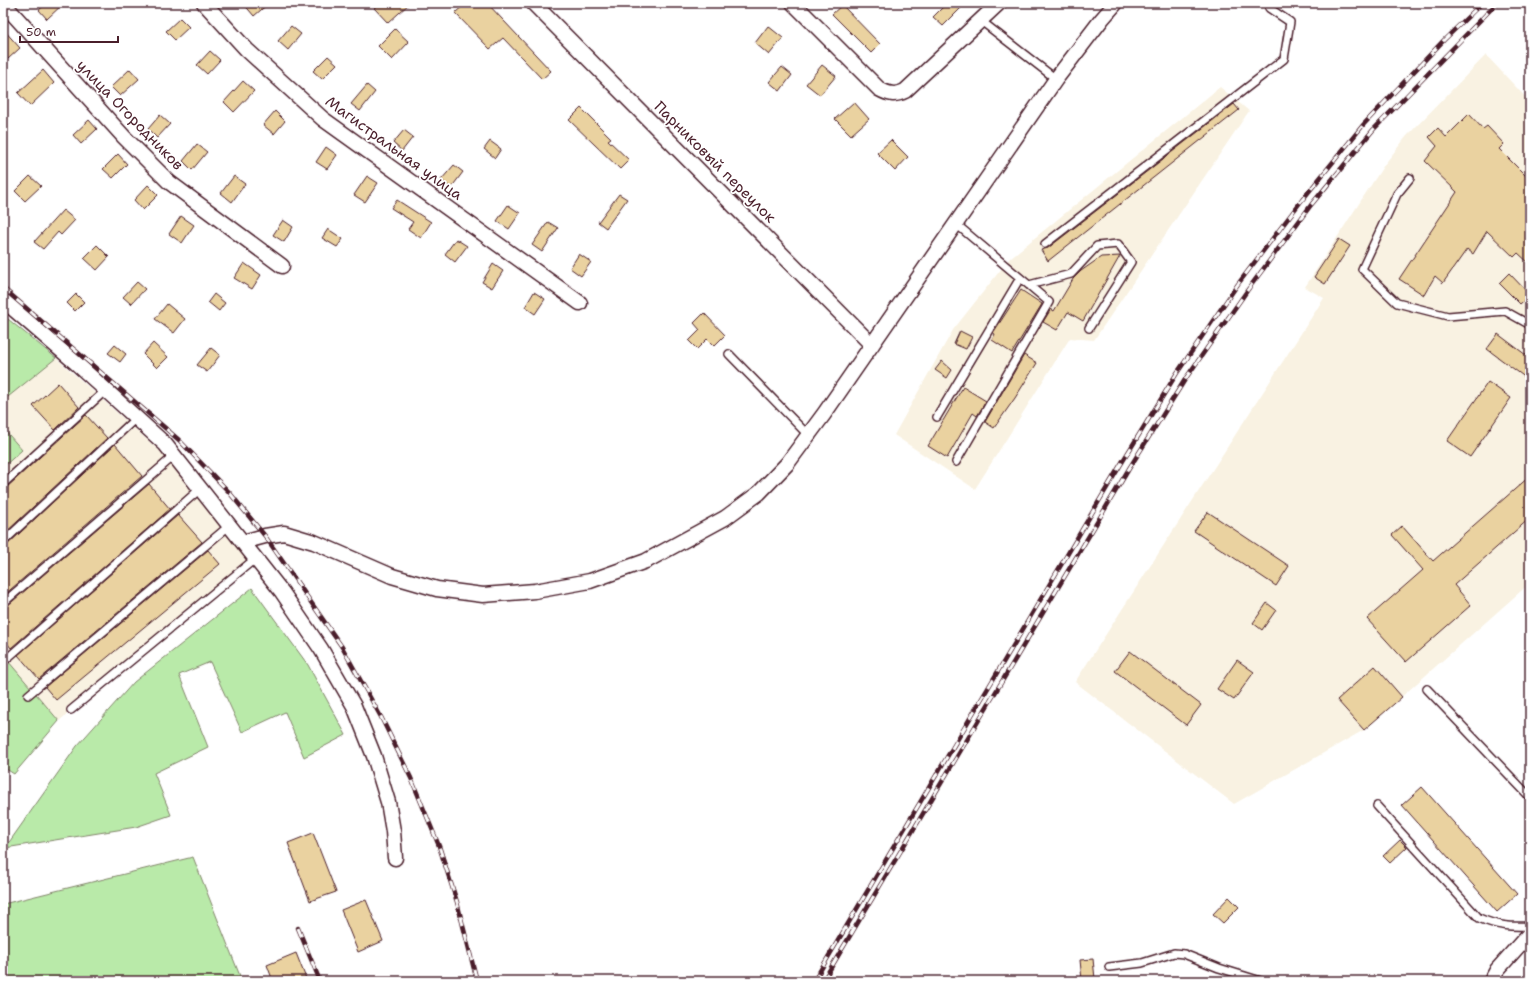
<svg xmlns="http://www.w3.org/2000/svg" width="1533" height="984" font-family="'Shantell Sans',sans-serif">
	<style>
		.built { fill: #f9f2e2 }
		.green { fill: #b9eaa9; stroke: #82846a }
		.building { fill: #ead2a0; stroke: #4a1f2b }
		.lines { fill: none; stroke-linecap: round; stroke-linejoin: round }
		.lane-casing { stroke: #4a1f2b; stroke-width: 10 }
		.street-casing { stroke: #4a1f2b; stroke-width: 17 }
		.lane { stroke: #fff; stroke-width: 7 }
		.street { stroke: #fff; stroke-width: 14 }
		.rail-casing { stroke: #4a1f2b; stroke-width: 4.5 }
		.rail { stroke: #fff; stroke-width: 3; stroke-dasharray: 9; stroke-linecap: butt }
		.labels { text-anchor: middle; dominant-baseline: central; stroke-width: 3.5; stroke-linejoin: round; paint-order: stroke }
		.street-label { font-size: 15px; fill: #4a1f2b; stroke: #fff }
	</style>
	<rect width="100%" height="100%" fill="#fff"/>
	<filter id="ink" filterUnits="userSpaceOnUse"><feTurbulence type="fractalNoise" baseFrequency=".025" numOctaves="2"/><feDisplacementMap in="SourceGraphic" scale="8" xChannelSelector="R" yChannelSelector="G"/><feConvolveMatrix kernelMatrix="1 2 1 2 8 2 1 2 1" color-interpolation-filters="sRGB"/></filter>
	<g filter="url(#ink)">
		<path class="built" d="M1486,55L1530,102V583L1364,730L1234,804L1075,682L1324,298L1305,287L1384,165L1406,137Z
			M1220,87L1249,111L1094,340L1070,338L975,489L894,435L953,330L1010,258Z
			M56,358L171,461L247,560L59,721L8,661L3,665V467L22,450L3,428V401Z"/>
		<path class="green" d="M3,315L56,358L3,401Z
			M3,428L22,450L3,467Z
			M252,588L308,665L346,735L304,757L285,712L242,732L210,662L179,675L208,747L154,773L171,815L136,827L5,848L77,746L134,682Z
			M8,661L59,721L14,774L3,767V665Z
			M193,857L242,981H3V904Z"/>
		<path class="building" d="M47,3H64L47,19L39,10Z
			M243,3H269L254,16Z
			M380,3H410L388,23L374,8Z
			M466,3H487L551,71L542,79L503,38L490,49L455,13Z
			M947,3H966L943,26L933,17Z
			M842,5L880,44L871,53L832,14Z
			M180,18L189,27L175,40L166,31Z
			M291,26L301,34L288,50L278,41Z
			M768,26L783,38L769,55L755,43Z
			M3,29L20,48L8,59L3,54Z
			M395,29L409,42L392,60L378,46Z
			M210,51L220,60L207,74L197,65Z
			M328,56L337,64L322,79L313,71Z
			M822,65L836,76L820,95L806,84Z
			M782,67L792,75L780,91L769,82Z
			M130,69L139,79L120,96L111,87Z
			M43,70L54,83L30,106L18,93Z
			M243,81L254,91L234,112L224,102Z
			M367,85L375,92L360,111L351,104Z
			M854,102L869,119L851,135L835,119Z
			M1234,104L1239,110L1048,261L1041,250L1048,248Z
			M581,108L611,138L608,140L629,160L620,169L569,120Z
			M275,111L285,121L274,134L263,125Z
			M1469,114L1483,129L1487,126L1504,144L1499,149L1530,180V264L1518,253L1514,257L1487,231L1473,254L1467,249L1443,283L1435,276L1424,295L1399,279L1457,192L1425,161L1437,146L1429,137L1438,128L1446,137Z
			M160,115L170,124L157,138L148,129Z
			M89,120L97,129L81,144L73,135Z
			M404,130L413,137L402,151L393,143Z
			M891,140L908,157L895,171L877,153Z
			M490,141L501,149L495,158L484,149Z
			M197,144L207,152L192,170L183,161Z
			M326,147L337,155L327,169L316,162Z
			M118,154L127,164L113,178L103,169Z
			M454,165L463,172L451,188L441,180Z
			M30,176L41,186L25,201L15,191Z
			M234,176L245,184L232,202L221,193Z
			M367,176L378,183L365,202L354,195Z
			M148,185L158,195L143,210L134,200Z
			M619,194L627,199L606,228L598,222Z
			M397,200L431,222L421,238L408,229L413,222L391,208Z
			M508,205L520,213L509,229L497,221Z
			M63,210L75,220L61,235L58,232L43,249L34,242Z
			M181,216L194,225L182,243L169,234Z
			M283,220L293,227L284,242L273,235Z
			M548,222L558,228L542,252L532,245Z
			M328,229L343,239L337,247L322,238Z
			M456,239L467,246L455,262L445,254Z
			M1339,239L1350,246L1325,284L1314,277Z
			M97,245L109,257L97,270L84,258Z
			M579,254L591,262L581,276L570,268Z
			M1120,256L1083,321L1068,312L1057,330L1043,322L1051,309L1054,311L1073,279L1081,271L1101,257Z
			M244,263L261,275L252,289L234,278Z
			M493,264L503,271L492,288L482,282Z
			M1509,273L1530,295L1520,304L1499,283Z
			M137,282L145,289L131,304L123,297Z
			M1021,290L1042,304L1012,353L992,340L995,334L993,333Z
			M534,292L545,299L535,314L525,307Z
			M76,294L84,302L75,311L67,303Z
			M214,294L225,303L219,311L208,302Z
			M167,304L185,319L174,333L155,319Z
			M704,313L725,335L714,346L707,339L697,349L689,341L700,330L694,323Z
			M960,331L972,337L966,349L954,344Z
			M1498,334L1530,358V381L1487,349Z
			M153,343L168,357L157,368L143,354Z
			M115,345L126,354L120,362L108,353Z
			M211,348L220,355L207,372L197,365Z
			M1024,355L1037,363L1015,398L994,428L985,422Z
			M942,361L952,370L947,378L935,370Z
			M1488,382L1511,398L1470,457L1447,441Z
			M58,383L79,407L55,430L33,406Z
			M963,387L986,401L977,416L973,413L947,458L928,446Z
			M86,415L107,438L3,535V489L6,488Z
			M115,444L142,476L3,596V547L6,546Z
			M1530,476V518L1454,585L1471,605L1406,662L1367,619L1423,570L1392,535L1402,526L1433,561Z
			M149,484L170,509L11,648L3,638V608L6,607Z
			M1208,512L1289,566L1276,586L1194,531Z
			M178,515L202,542L39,679L18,655Z
			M208,550L220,564L56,700L45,687Z
			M1267,603L1276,610L1262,630L1253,623Z
			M1130,651L1201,705L1186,725L1115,671Z
			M1237,660L1254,672L1234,700L1217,689Z
			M1375,666L1402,697L1364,730L1337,700Z
			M1422,787L1517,894L1497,912L1402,805Z
			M313,833L336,892L310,901L288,843Z
			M1400,840L1407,847L1390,863L1383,856Z
			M1229,897L1239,907L1223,923L1213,914Z
			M366,900L383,941L358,952L341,910Z
			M296,953L307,981H273L267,965Z
			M1093,959L1095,979L1082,980L1080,960Z"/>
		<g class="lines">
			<g class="lane-casing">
				<path id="lane" d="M980,20L1056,79
					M1410,178L1397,194L1362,269L1397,303L1448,316L1505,311L1530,325
					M956,224L1049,302L956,462
					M1045,244L1284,59L1290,22L1269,8V3
					M1029,285L1071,274L1097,246L1118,244L1131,262L1089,328
					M729,354L808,435
					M937,417L1020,278
					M3,484L106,390
					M3,542L136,418
					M3,603L174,456
					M3,662L200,489
					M1427,689L1530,797
					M28,695L230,525
					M71,710L256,558
					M1377,806L1479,918C1497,926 1510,927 1530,926
					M1109,967L1142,963L1174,953L1184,954L1219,968L1261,981"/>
			</g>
			<g class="street-casing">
				<path id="street" d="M3,3L124,137L169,182L282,266
					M204,3L247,50L323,119L580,303
					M533,3L872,345
					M793,3L879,89C888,94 895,96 905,91L999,3
					M3,300L76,363L165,444L282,592L321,649L354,706L374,756L388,802L393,831L395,858
					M243,542L265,536L284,533L314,542L392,576L437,589L483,595L535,591L590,581L646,561L725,518L759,493L787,464L824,414L1056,79L1102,19L1116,3
					M1491,981L1497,970L1530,933"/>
			</g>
			<use href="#lane" class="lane"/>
			<use href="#street" class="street"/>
			<g class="rail-casing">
				<path id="rail" d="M3,288L179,440L229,492L265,536L342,647L381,717L411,778L439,846L457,902L477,981
					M298,928L320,981
					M814,981L1121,464L1177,373L1238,284L1302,200L1364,124L1444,40L1482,3
					M823,981L1130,467L1186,378L1249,288L1311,205L1373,130L1497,3"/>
			</g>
			<use href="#rail" class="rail"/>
		</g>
	</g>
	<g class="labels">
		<g class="street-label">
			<text transform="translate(130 115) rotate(46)">улица Огородников</text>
			<text transform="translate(394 148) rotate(36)">Магистральная улица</text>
			<text transform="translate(715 162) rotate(45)">Парниковый переулок</text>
		</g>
	</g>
	<rect width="1533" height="984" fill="none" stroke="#fff" stroke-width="16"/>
	<rect x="8" y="8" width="1517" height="968" fill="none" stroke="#4a1f2b" stroke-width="1.5" filter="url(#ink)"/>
	<path d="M20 36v6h98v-6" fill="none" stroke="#4a1f2b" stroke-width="2"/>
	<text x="26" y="36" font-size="12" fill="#4a1f2b" stroke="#ffffff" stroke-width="3" paint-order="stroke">50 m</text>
</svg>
